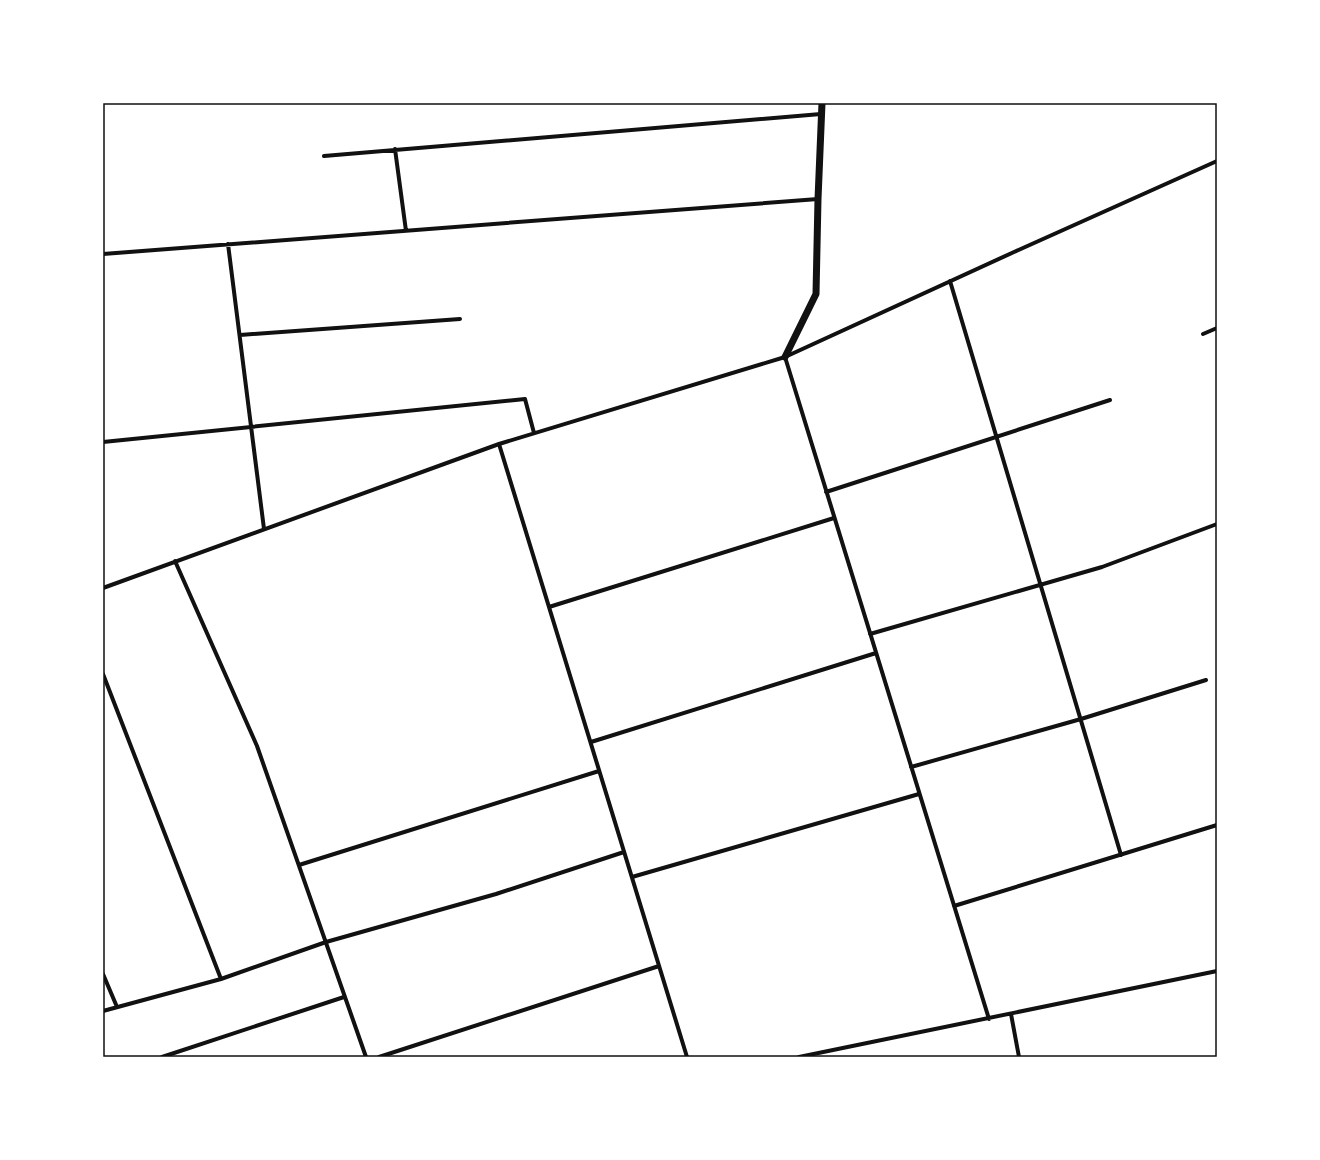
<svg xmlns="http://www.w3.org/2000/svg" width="1320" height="1160" font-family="'Roboto Condensed',sans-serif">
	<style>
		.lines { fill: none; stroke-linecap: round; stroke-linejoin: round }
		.minor { stroke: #111; stroke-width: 4 }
		.tertiary { stroke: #111; stroke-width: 7 }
		.neatline { fill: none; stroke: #111; stroke-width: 1.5 }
	</style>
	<rect width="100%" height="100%" fill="#fff"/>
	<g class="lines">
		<path class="minor" d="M395,149L406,231
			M324,156L821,114
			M228,244L264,529
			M103,254L818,199
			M950,281L1121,855
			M1203,334L1217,328
			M240,335L460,319
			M785,357L989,1019
			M103,442L525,399L534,433
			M499,444L687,1057
			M826,492L1110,400
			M175,561L257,746L366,1057
			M103,588L499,444L785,357L1014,252L1217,161
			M549,607L834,518
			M870,634L1102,567L1217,524
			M103,674L221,979
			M591,742L876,653
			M911,767L1081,719L1206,680
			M299,865L599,771
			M632,877L919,794
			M954,906L1217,825
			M103,974L117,1007
			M103,1011L221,979L326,942L496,894L624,852
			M1011,1014L1019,1057
			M162,1057L344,997
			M379,1057L659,966
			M799,1057L1217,971"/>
		<path class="tertiary" d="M785,357L816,294L818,199L822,103"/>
	</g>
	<rect width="1320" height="1160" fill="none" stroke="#ffffff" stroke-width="208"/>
	<rect x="104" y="104" width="1112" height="952" class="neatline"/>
</svg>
